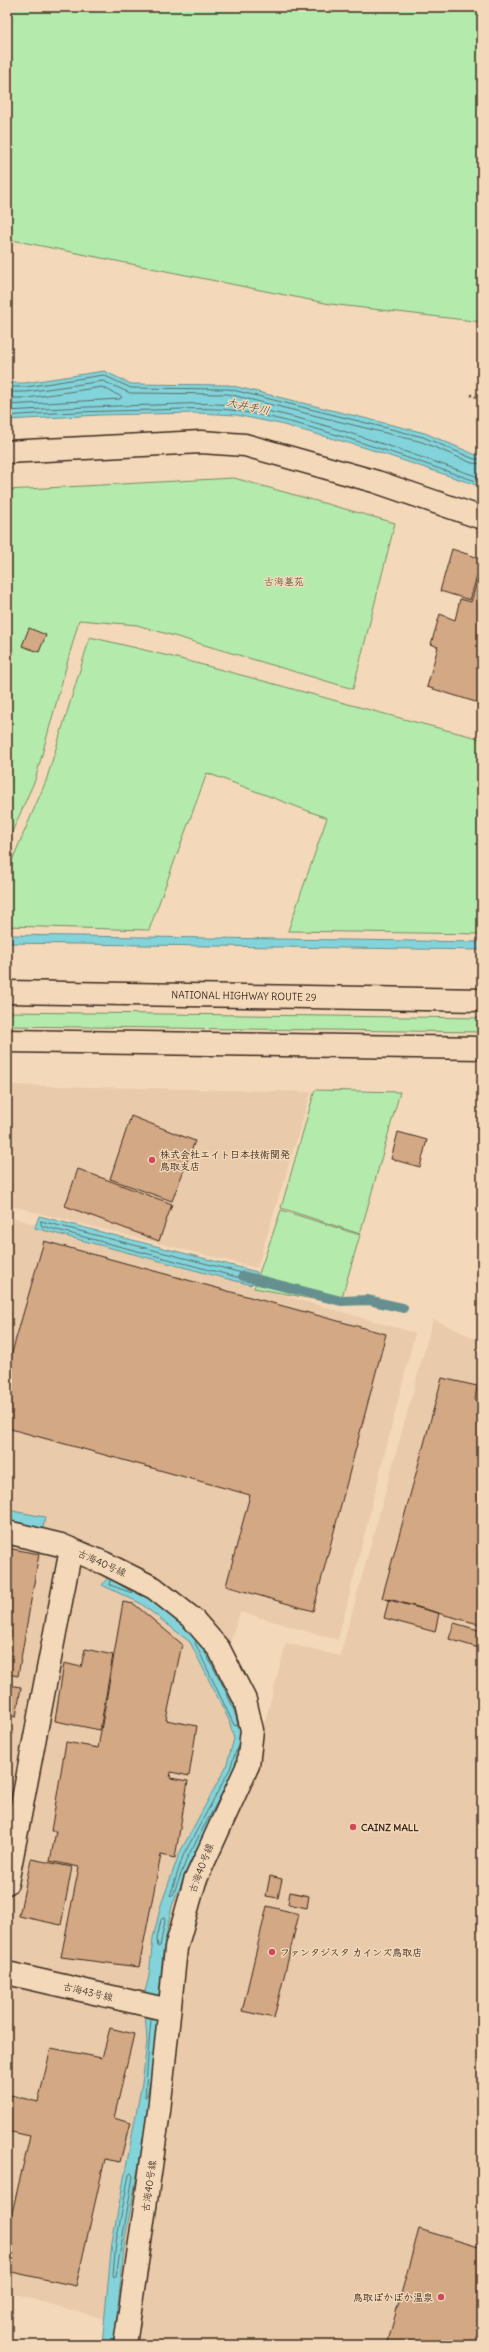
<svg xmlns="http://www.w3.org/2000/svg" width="489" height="2352" font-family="Delius,'Klee One',sans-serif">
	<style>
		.built { fill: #e9caaa }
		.green { fill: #b4eaac; stroke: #788a65 }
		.water { fill: #83d4da; stroke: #66908f }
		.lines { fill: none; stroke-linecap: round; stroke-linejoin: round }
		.shore { stroke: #586e69; stroke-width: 1 }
		.stream { stroke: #66908f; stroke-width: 10 }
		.building { fill: #d3a884; stroke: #3b2a1e }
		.street-casing { stroke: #3b2a1e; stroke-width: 25 }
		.highway-casing { stroke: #3b2a1e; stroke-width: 25 }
		.path { stroke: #3b2a1e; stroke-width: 2.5; stroke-dasharray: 1 3; stroke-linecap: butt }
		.street { stroke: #f3d9ba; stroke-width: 22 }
		.highway { stroke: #f3d9ba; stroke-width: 22 }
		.poi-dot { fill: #d1495b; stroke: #f3d9ba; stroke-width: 1.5 }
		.labels { text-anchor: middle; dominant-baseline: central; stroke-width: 3; stroke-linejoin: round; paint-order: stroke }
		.park-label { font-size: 10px; fill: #4d4733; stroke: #f3d9ba }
		.street-label { font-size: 10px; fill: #3b2a1e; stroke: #f3d9ba }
		.poi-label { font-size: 10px; font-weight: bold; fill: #3b2a1e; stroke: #f3d9ba; text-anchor: start }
		.water-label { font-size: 11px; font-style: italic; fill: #46443a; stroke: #f3d9ba }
	</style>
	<rect width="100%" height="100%" fill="#f3d9ba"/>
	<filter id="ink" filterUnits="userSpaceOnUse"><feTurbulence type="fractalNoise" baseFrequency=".025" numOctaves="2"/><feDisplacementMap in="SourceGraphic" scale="8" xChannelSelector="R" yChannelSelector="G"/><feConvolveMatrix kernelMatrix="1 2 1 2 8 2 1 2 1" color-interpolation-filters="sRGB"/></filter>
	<g filter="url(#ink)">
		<path class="built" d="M7,1085L311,1092L257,1268L7,1205Z
			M7,1216L415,1333L338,1640L240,1612L222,1667L246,1729L173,1914L168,1969L122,2324L7,2292Z
			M433,1319L482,1342V2345H131L190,1916L262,1733L286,1643L340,1656Z"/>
		<path class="green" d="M7,7H482V322L330,304L7,239Z
			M234,478L395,523L353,689L137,625L79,620L35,780L7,843V490Z
			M90,637C222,667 351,707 482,739V934L288,931L327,818L207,773L149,930L7,926V872L46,781Z
			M7,1012L482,1018V1032L7,1026Z
			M315,1090L400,1092L360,1234L281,1208Z
			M281,1210L360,1235L340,1304L254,1288Z"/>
		<path class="water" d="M104,371L131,384L229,385L425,433L476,455H482V487L363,447L280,424L236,415L198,413L100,415L7,420V383H25Z
			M7,935L482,942V950L7,943Z
			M39,1216L257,1272V1278L251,1285L35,1228Z
			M7,1510L45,1517L42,1534L7,1527Z
			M110,1575L152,1597L199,1634L227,1687L241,1719L240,1767L191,1860L172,1906L163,1951L158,2005V2062L125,2239L114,2345H102L112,2242L143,2077L147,2041L144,1996L149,1976L153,1938L161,1905L179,1854L226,1767L234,1739L229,1720L190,1642L140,1603L102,1585Z"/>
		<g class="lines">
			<path class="shore" d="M7,387H26L103,375L131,388L229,389L423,437L474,459H482
				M7,392H26L103,381L130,393L228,394L422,442L472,463L482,464
				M7,398H27L102,387L122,397L120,399L7,405
				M7,411C57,408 106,406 156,405C183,404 211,402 238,406C321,418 402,452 482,478
				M7,416C56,412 106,411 156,410C182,409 211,407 238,411C321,425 402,457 482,483
				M41,1221L250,1275L252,1277L248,1280L42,1226Z
				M112,1580L109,1582L110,1585L132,1593L131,1591L119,1584
				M196,1641L195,1643L234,1725L237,1726C241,1716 210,1661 203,1649
				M221,1795L187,1858L173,1895L170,1896L183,1856L230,1769L238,1745
				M164,1918L165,1921L160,1946L158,1947L157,1939L161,1920Z
				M150,2082L147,2096L145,2097L151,2018
				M131,2173L133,2176L116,2276L114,2277L113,2275L116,2242L129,2175Z"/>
			<path class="stream" d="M243,1276L341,1301L368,1300L403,1308"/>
		</g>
		<path class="building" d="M452,549L482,559L470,600L440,591Z
			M480,571H482V704L427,687L438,647L431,644L440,614L455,620L460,599L471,602Z
			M29,628L46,635L39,652L22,646Z
			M131,1116L195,1141L172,1201L110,1179Z
			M398,1132L427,1140L420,1167L391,1159Z
			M78,1169L172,1204L159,1241L65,1206Z
			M44,1241L386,1334L313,1611L226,1586L250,1495L7,1428V1370Z
			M442,1378L477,1386L475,1400L482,1402V1625L382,1598Z
			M7,1548L39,1554L18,1676L7,1674Z
			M389,1599L439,1613L435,1632L384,1618Z
			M123,1602L134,1604L182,1644L166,1720L197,1726L189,1776L171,1772L170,1778L188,1781L175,1858L161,1855L139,1967L61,1957L79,1867L50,1861L56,1831H51L66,1742L98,1748Z
			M454,1623L482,1631V1649L449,1639Z
			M85,1649L113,1655L100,1730L55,1721L64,1663L81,1667Z
			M7,1685L21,1687L16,1717L7,1715Z
			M31,1859L72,1867L61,1925L19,1916Z
			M270,1876L282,1879L278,1898L266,1896Z
			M290,1892L309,1896L307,1908L288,1904Z
			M267,1906L299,1914L274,2018L242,2011Z
			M110,2028L134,2034L114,2118L130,2123L120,2162L105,2159L76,2286L7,2271V2234L30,2136L7,2131V2094L38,2102L51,2048L102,2058Z
			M419,2229L482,2248V2345H387Z"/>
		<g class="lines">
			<g class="street-casing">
				<path id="street" d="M7,452L201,442L245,445L377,482L482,518
					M7,1532L61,1545L104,1563L154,1588L193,1619L219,1649L245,1700L252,1730L248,1765L195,1881L176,1948L159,2111L125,2345
					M7,1883L71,1549
					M7,1973L169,2010"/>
			</g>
			<g class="highway-casing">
				<path id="highway" d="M7,992L482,1000
					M7,1041L482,1048"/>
			</g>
			<path class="path" d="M471,395L482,399"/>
			<use href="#street" class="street"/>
			<use href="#highway" class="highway"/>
		</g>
	</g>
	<g class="poi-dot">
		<circle cx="152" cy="1160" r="4"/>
		<circle cx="353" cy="1827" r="4"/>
		<circle cx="272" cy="1952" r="4"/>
		<circle cx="441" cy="2297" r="4"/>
	</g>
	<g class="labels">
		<g class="park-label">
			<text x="284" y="581">古海墓苑</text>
		</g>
		<g class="street-label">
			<text transform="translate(244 996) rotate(1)">NATIONAL HIGHWAY ROUTE 29</text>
			<text transform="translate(102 1563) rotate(24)">古海40号線</text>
			<text transform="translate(201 1868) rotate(-69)">古海40号線</text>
			<text transform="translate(88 1992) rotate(13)">古海43号線</text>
			<text transform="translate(149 2186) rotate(-82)">古海40号線</text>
		</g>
		<g class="poi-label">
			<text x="160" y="1154">株式会社エイト日本技術開発<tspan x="160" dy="12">鳥取支店</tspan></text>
			<text x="361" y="1827">CAINZ MALL</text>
			<text x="280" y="1952">ファンタジスタ カインズ鳥取店</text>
			<text x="433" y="2297" text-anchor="end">鳥取ぽかぽか温泉</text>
		</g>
		<g class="water-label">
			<text transform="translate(248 406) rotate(12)">大井手川</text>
		</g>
	</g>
	<rect width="489" height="2352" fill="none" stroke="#f3d9ba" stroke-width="24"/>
	<rect x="12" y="12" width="465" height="2328" fill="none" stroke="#3b2a1e" stroke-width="1.5" filter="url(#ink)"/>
</svg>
